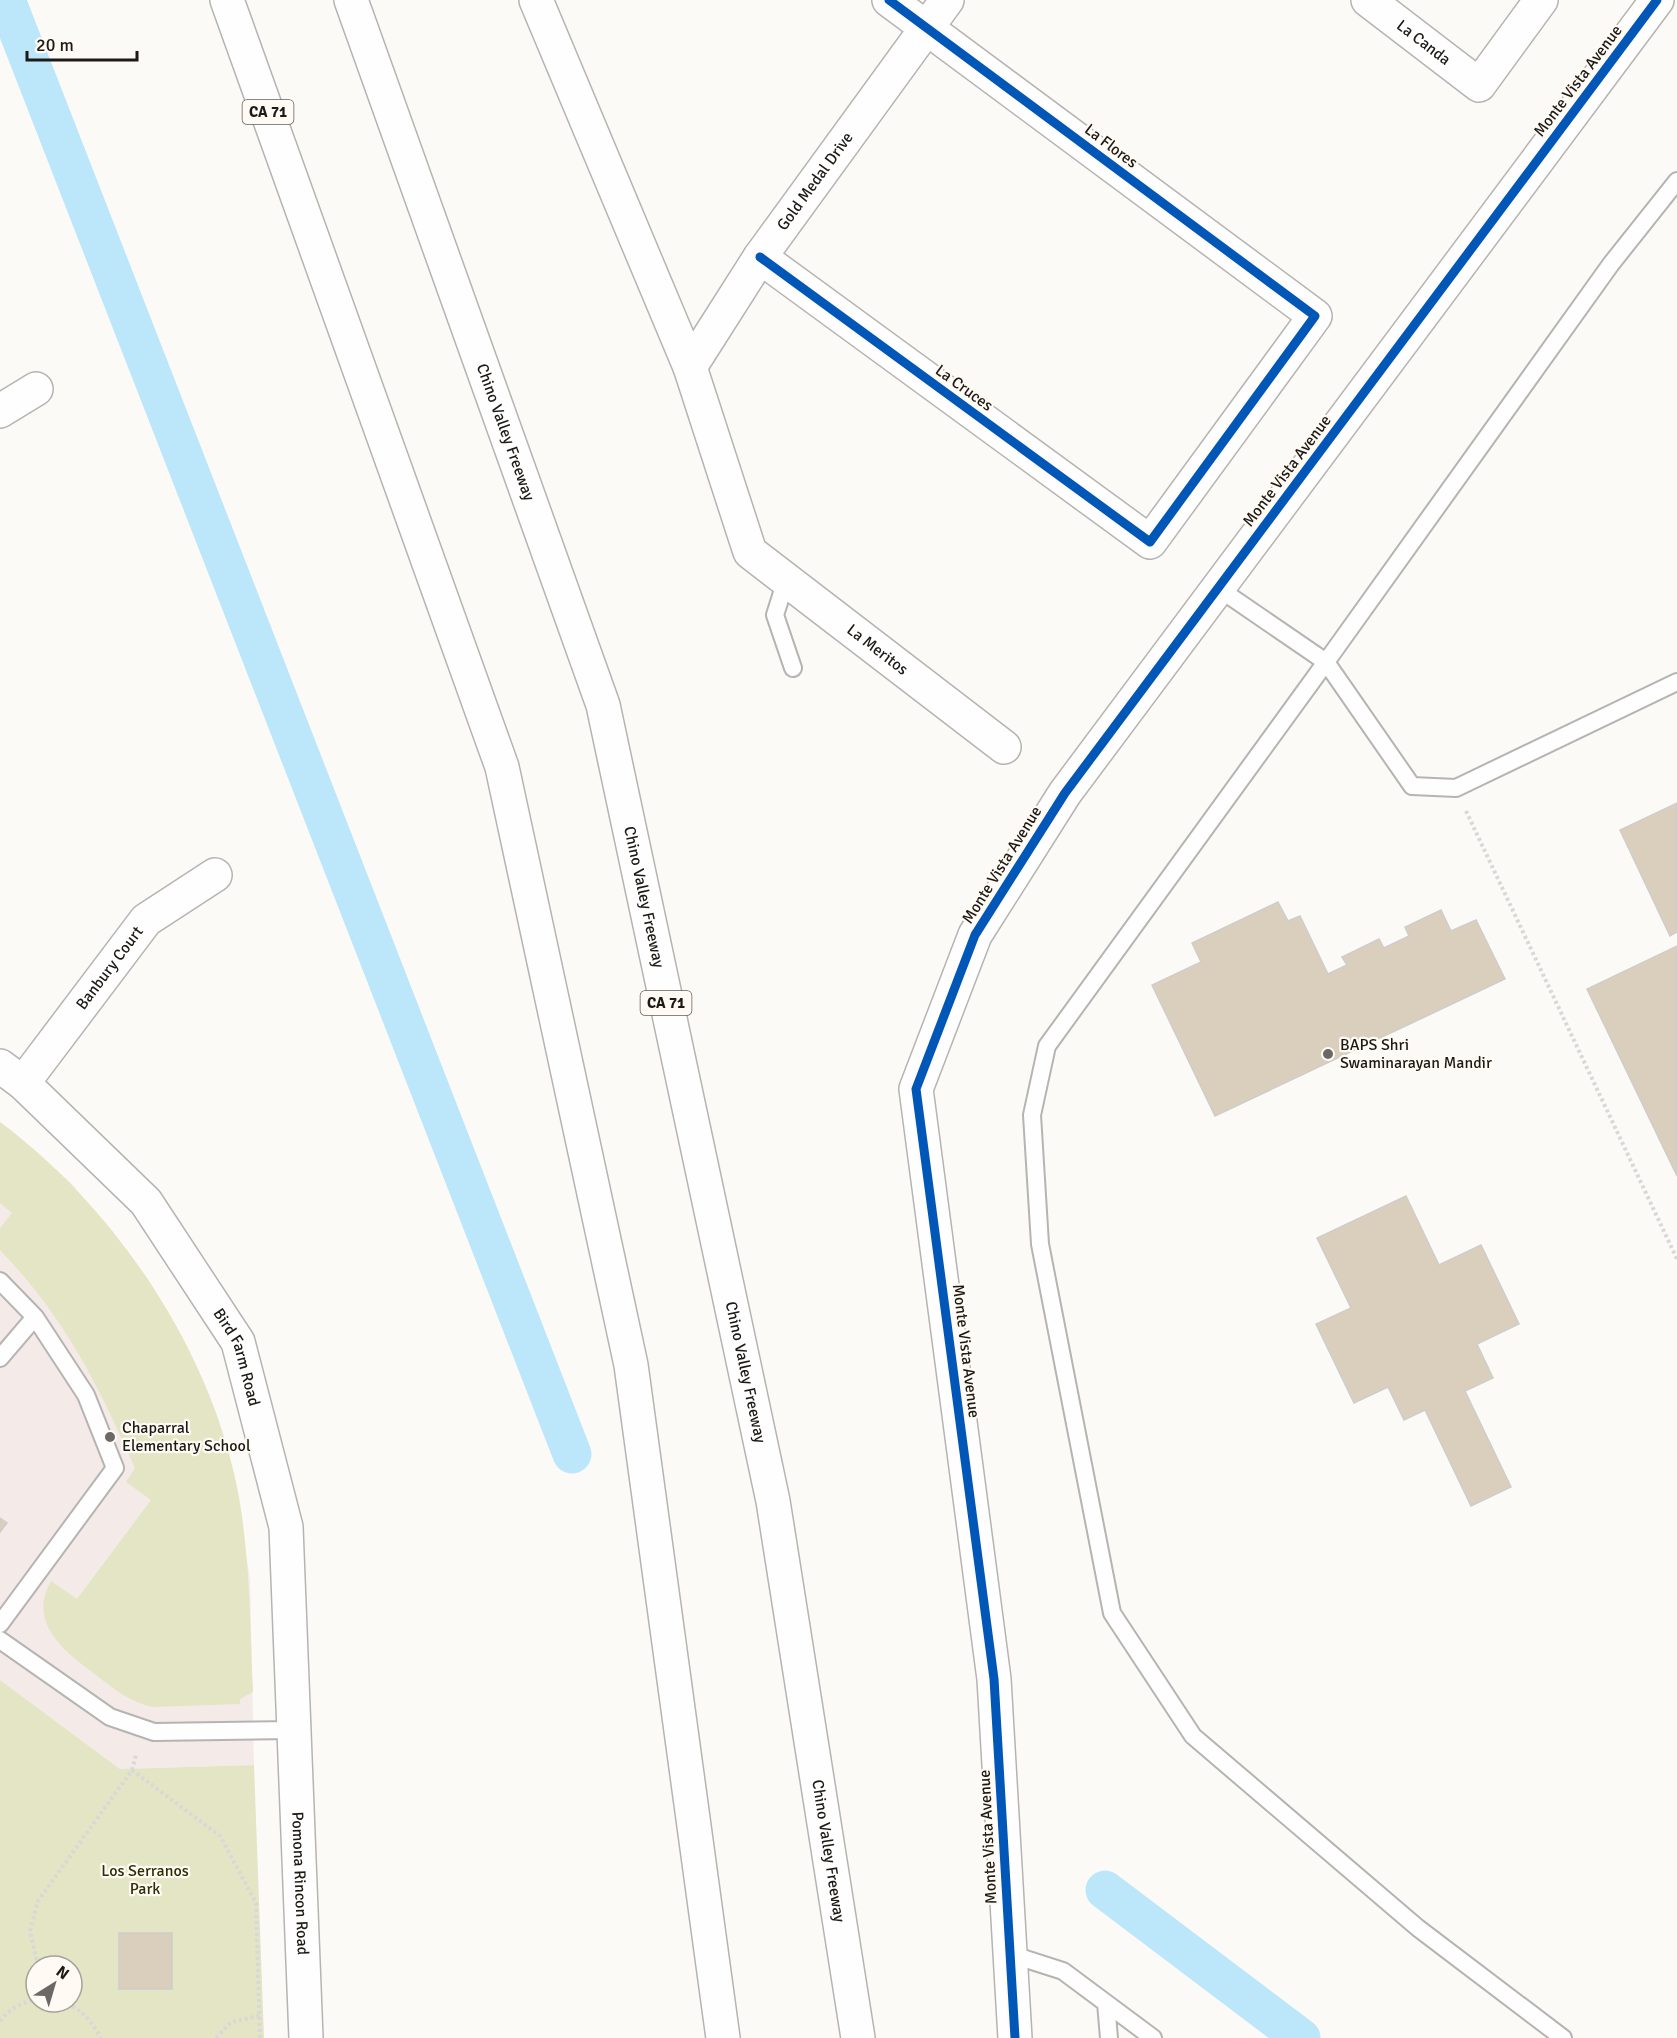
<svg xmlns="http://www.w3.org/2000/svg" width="1677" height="2038" font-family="Signika,sans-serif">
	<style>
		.education { fill: #f4eae7 }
		.green { fill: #e3e5c4; fill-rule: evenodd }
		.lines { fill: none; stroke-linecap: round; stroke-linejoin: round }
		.canal { stroke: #bce7fa; stroke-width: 39 }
		.building { fill: #dacfbc; stroke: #cfcdca; stroke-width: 1.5 }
		.service-casing { stroke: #b6b4b1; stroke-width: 20 }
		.minor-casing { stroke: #b6b4b1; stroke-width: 36 }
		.motorway-casing { stroke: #b6b4b1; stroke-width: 36 }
		.path { stroke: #d8d8d7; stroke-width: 4; stroke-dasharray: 3 3; stroke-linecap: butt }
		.service { stroke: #fffefe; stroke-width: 16 }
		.minor { stroke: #fffefe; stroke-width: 33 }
		.motorway { stroke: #fffefe; stroke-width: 33 }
		.cycleway-casing { stroke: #fffbf4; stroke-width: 13 }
		.cycleway { stroke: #0057b8; stroke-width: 9 }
		.poi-dot { fill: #6b6865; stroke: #fffbf4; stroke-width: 2 }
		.labels { text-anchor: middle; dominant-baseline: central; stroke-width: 4.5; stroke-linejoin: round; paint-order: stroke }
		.shield { fill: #fffbf4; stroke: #615e59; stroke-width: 1.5 }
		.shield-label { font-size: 15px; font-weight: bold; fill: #1d1a16 }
		.street-label { font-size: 16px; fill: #1d1a16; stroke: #fffbf4 }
		.poi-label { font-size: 16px; fill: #1d1a16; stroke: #fffbf4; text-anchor: start }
		.park-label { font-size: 16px; fill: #2d2e02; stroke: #fffbf4 }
	</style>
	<rect width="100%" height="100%" fill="#fcfaf7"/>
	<path class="education" d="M0,1122L71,1183L148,1279L206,1387L236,1486L250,1580L254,1765L120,1769L0,1680Z"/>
	<path class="green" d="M0,1122C117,1209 213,1353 239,1497C250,1561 250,1627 253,1692L240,1699V1704L152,1707C130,1702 114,1689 96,1675C65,1652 27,1623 51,1581L77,1599L151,1500L126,1482L135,1468C97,1383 66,1319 0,1250V1228L12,1213L0,1203Z
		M0,1680L120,1769L254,1765L264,2038H0ZM36,1966H72V2002H36Z"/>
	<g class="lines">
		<path class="canal" d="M6,0L572,1454
			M1105,1890L1301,2038"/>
	</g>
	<path class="building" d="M1677,803V932L1670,936L1620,830Z
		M1278,902L1288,921L1300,916L1328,974L1347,965L1342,957L1379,939L1384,948L1409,936L1405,927L1441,910L1451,931L1476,920L1505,979L1215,1116L1152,985L1201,962L1192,943Z
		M1677,946V1176L1587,989Z
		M1406,1196L1439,1265L1481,1245L1519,1324L1477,1344L1493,1378L1465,1391L1511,1487L1471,1506L1425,1410L1404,1420L1388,1387L1354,1403L1316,1324L1351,1308L1317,1238Z
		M0,1518L7,1523L0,1532Z
		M119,1933H172V1989H119Z"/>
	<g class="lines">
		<g class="service-casing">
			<path id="service" d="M786,580L775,615L793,668
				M1218,588L1326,662L1611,264L1677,181
				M0,1281L35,1317L0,1358
				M0,1624L115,1468L86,1395L35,1317
				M0,1640L110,1717L154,1732L293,1730
				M1010,1954L1063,1971L1153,2038
				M1106,2003L1109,2038
				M1563,2038L1418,1928L1193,1736L1112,1613L1040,1244L1032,1115L1047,1046L1326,662L1412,786L1456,788L1677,682"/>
		</g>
		<g class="minor-casing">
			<g id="minor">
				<path id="s1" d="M536,0L690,367L750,552L1004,747"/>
				<path id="s2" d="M1368,0L1479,85L1541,0"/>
				<path d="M760,257L1150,542L1315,316L889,0"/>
				<path id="s3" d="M690,367L760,257L947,0"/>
				<path d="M0,411L36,389"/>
				<path id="s4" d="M0,1066L23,1083L146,1202L238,1342L286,1527L306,2038"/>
				<path id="s5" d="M23,1083L146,920L215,875"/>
				<path d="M1015,2038L994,1679L916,1089L975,935L1065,793L1657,0"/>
			</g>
		</g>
		<g class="motorway-casing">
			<g id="motorway">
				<path d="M227,0L502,767L631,1365L723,2038"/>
				<path id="s6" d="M351,0L603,705L773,1501L858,2038"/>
			</g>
		</g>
		<path class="path" d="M1466,811L1677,1259
			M132,1770L220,1836L256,1903L260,2038
			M38,1966L30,1931L38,1901L132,1770L136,1755
			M61,2002C81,2007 91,2021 101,2038
			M0,2021C9,2009 22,2002 36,2000
			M216,2038L231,2022L259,2016"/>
		<use href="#service" class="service"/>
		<use href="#minor" class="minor"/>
		<use href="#motorway" class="motorway"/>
		<g class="cycleway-casing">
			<path id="cycleway" d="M760,257L1150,542L1315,316L889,0
				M1015,2038L994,1679L916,1089L975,935L1065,793L1657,0"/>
		</g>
		<use href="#cycleway" class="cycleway"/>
	</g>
	<g class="poi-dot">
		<circle cx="1328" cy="1054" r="6"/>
		<circle cx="110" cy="1437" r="6"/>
	</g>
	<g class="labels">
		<g class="shield">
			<rect x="242.5" y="100" width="51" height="24" rx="4.5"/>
			<rect x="640.5" y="991" width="51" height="24" rx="4.5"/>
		</g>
		<g class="shield-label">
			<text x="268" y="112">CA 71</text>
			<text x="666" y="1003">CA 71</text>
		</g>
		<g class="street-label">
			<text stroke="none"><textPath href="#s2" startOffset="70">La Canda</textPath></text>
			<text transform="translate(1578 81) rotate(-53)">Monte Vista Avenue</text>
			<text transform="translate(1111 146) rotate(37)">La Flores</text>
			<text stroke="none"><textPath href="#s3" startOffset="224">Gold Medal Drive</textPath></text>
			<text transform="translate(964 388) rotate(36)">La Cruces</text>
			<text stroke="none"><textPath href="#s6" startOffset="459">Chino Valley Freeway</textPath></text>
			<text transform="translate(1287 471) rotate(-53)">Monte Vista Avenue</text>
			<text stroke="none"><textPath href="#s1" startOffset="753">La Meritos</textPath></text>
			<text transform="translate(1002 865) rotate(-58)">Monte Vista Avenue</text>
			<text stroke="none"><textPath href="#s6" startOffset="945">Chino Valley Freeway</textPath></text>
			<text stroke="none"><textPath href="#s5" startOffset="144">Banbury Court</textPath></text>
			<text transform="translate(966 1351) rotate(83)">Monte Vista Avenue</text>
			<text stroke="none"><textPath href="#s4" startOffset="381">Bird Farm Road</textPath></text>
			<text stroke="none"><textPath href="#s6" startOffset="1431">Chino Valley Freeway</textPath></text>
			<text transform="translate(988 1837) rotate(-93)">Monte Vista Avenue</text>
			<text stroke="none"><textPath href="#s6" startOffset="1917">Chino Valley Freeway</textPath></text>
			<text stroke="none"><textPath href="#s4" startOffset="915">Pomona Rincon Road</textPath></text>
		</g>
		<g class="poi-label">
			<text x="1340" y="1045">BAPS Shri<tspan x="1340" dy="18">Swaminarayan Mandir</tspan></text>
			<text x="122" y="1428">Chaparral<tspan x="122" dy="18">Elementary School</tspan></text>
		</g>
		<g class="park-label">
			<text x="145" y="1871">Los Serranos<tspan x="145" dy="18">Park</tspan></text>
		</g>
	</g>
	<g transform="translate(54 1984) rotate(37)"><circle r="28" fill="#fffbf4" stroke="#a5a19b" stroke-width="1.5"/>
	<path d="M0-4.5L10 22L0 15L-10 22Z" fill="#6b6865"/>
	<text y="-9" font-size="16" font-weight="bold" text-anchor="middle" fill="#1d1a16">N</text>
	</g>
	<path d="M27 51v9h110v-9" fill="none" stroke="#1d1a16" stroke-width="3"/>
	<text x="36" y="51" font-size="18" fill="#1d1a16" stroke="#fffbf4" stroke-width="4.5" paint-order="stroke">20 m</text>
</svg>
